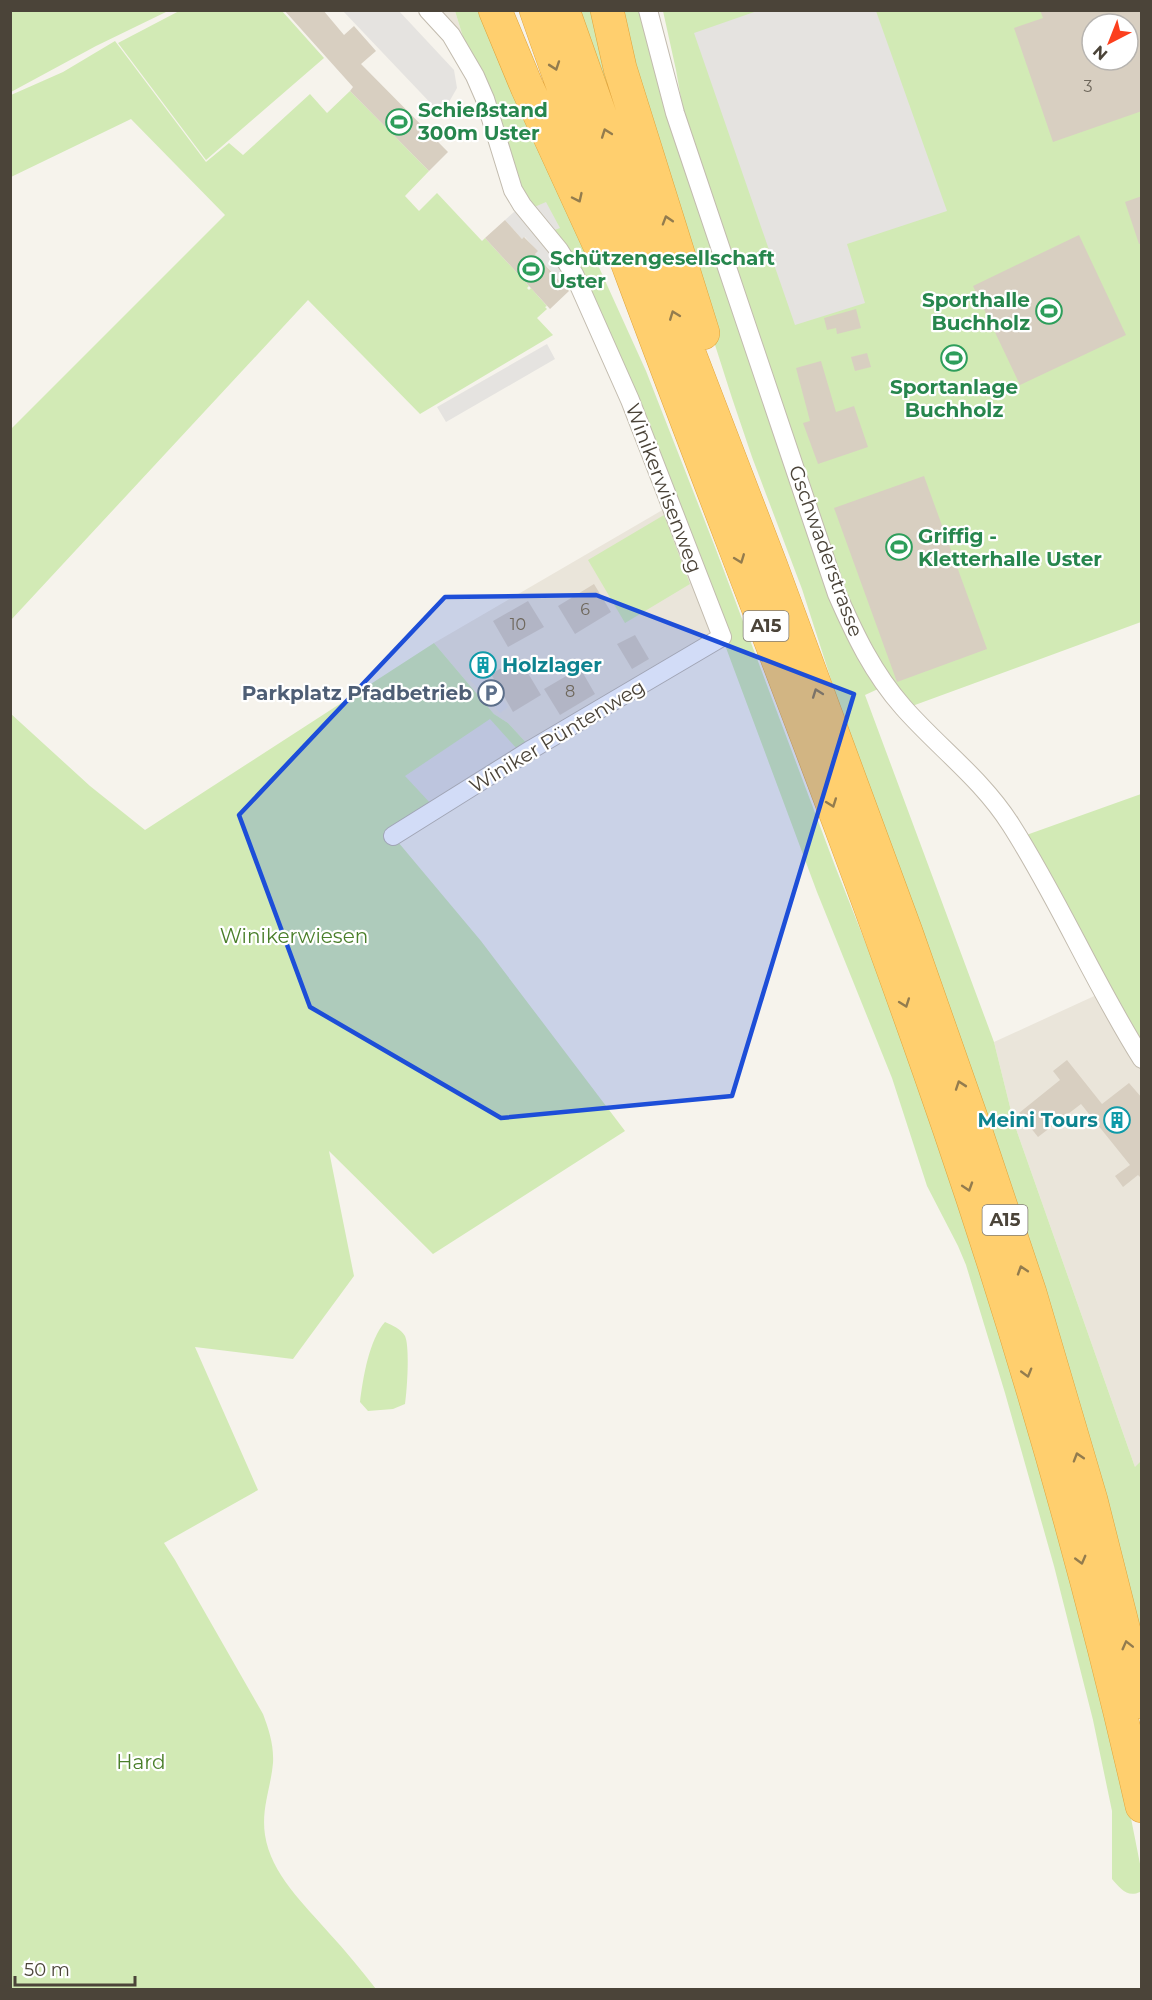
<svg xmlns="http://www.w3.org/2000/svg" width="1152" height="2000" font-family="Montserrat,sans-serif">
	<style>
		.residential { fill: #eae5da }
		.green { fill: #d2eab5; fill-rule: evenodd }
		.parking { fill: #e5e3e0 }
		.building { fill: #d8cfc1; fill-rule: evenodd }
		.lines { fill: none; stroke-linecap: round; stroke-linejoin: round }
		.minor-casing { stroke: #c2bbae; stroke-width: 20 }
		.motorway-casing { stroke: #e0a43c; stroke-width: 34 }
		.minor { stroke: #fff; stroke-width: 18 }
		.motorway { stroke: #ffcf6e; stroke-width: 33 }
		.oneway { stroke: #937c4e }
		.marked { fill: #1d4ed8; fill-opacity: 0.2; stroke: #1d4ed8; stroke-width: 4.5; stroke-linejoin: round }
		.labels { text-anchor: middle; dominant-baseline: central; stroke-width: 4.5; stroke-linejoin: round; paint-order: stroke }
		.number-label { font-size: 16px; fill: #6e675b }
		.shield { fill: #fff; stroke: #817c74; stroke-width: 1.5 }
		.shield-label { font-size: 18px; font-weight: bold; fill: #4b4439 }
		.leisure-label { font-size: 20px; font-weight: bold; fill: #27864d; stroke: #fff; text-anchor: start }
		.street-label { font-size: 20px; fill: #4b4439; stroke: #fff }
		.culture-label { font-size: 20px; font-weight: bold; fill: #0d838f; stroke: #fff; text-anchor: start }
		.service-label { font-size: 20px; font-weight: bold; fill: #4e5e75; stroke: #fff; text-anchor: end }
		.park-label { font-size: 20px; fill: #4a7f2a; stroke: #fff }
	</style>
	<rect width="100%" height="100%" fill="#f6f3ec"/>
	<path class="residential" d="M428,11H455L475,76Z
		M671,505L722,637L532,749L508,723L494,714L434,643Z
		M1103,992L1141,1059V1493L1135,1467L1014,1123L994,1042Z"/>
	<path class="green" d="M11,10H168V11L96,46L11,92Z
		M181,10L282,11L324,58L206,160L118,43Z
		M455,11H486L530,115L646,371L715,547L835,866L916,1070L976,1251L1056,1520L1127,1798L1141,1869L1140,1892C1127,1898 1120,1888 1112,1879V1811L1093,1720L1054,1566L1005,1393L966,1265L958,1246L927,1186L892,1078L817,892L722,637L574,274L522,205L475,76Z
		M576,11H598L647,200Z
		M614,11H641L878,689L865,695L994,1042L1014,1123L1135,1467L1141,1461V1646L802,589L752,457L732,398L636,98Z
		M663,11H1141V622L904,709L859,626L848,596L686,127L676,70ZM1092,24H1128V60H1092Z
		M115,41L206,162L229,143L243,155L310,94L327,113L350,91L429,171L405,196L419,211L437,193L482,241L485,238L529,286L527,288L529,290L531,288L547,306L545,307L547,309L537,318L553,335L420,414L308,300L11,620V429L225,215L131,119L11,177V95L63,72Z
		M664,515L690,584L625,623L588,560Z
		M434,643L494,714L508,723L532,749L393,836L481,941L625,1131L433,1254L329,1151L354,1276L293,1359L195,1347L258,1490L164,1543L175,1560L263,1714C269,1730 274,1745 273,1763C271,1787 261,1809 265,1835C271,1874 304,1904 329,1933C346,1951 361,1970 376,1989H11L10,713L90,786L145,830Z
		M1141,794V1059L1018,838Z
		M385,1322C392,1325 401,1329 405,1336C410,1347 407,1391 405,1404L393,1409L368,1411L360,1402C363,1378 369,1340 385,1322Z"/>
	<path class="parking" d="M760,10L876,11L947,211L847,244L865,303L795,325L694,33Z
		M343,11H399L454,70L457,88L449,102L439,112Z
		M546,202L560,228L552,231L532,208Z
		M522,205L574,274L563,284L535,254L537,251L525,237L522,239L505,220Z
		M547,344L555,359L446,422L437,407Z
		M485,671L508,707L500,713L470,680Z
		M490,719L518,750L432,805L405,776Z"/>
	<path class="building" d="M284,10H323L344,35L354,26L376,51L361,64L448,152L429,171L350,91L353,87Z
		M1040,10H1142V111L1053,142L1014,28L1043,18ZM1092,24H1128V60H1092Z
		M1142,196V243L1139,244L1125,202Z
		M505,220L522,239L524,237L538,251L535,254L569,291L550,309L485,238Z
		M1079,235L1126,335L1020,385L973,286Z
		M856,309L861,328L837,334L836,328L827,330L824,318Z
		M867,353L871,367L855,371L851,357Z
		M821,361L836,412L854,406L868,447L818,464L803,423L810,421L796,368Z
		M924,476L987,649L897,682L834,508Z
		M594,584L611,612L575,634L558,606Z
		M528,601L544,627L508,647L493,621Z
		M635,635L649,659L632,669L617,644Z
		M519,658L541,695L513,712L491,674Z
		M580,668L595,694L560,715L544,689Z
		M1067,1060L1102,1104L1129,1083L1142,1098V1179L1138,1175L1123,1187L1115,1176L1130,1165L1081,1104L1038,1137L1019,1113L1060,1080L1053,1071Z"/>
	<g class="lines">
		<g class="minor-casing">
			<path id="minor" d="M648,10L675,113L837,594C855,635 873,673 903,707C938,747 982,779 1011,825C1059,900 1094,983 1142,1059
				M393,836L532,749L722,637L630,400L574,274L559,250L522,205L513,190L485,99L475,76L451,35L428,10"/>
		</g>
		<g class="motorway-casing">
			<path id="motorway" d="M495,10L527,87L599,244
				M536,10C667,386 820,752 949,1128C1025,1350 1090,1577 1142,1806
				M563,10L628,194L771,566L906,932L973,1123L1030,1293L1091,1500L1142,1702
				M607,10L620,68L703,333"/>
		</g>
		<use href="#minor" class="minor"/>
		<use href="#motorway" class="motorway"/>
	</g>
	<defs><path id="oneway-chevron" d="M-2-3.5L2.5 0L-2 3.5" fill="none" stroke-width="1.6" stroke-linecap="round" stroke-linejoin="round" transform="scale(1.5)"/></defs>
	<g class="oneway">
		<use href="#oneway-chevron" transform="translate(555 66) rotate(71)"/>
		<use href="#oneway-chevron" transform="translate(606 133) rotate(-110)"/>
		<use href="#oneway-chevron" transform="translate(578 198) rotate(65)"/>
		<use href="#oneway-chevron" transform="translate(667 220) rotate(-107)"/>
		<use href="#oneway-chevron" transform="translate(674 315) rotate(-111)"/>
		<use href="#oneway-chevron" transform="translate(740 559) rotate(69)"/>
		<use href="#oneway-chevron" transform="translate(817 693) rotate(-110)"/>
		<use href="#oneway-chevron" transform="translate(832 803) rotate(70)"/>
		<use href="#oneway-chevron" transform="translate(905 1003) rotate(70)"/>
		<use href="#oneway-chevron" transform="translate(960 1085) rotate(-109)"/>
		<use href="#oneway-chevron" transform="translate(968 1187) rotate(72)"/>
		<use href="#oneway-chevron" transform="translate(1022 1270) rotate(-108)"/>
		<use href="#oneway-chevron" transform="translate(1027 1373) rotate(74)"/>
		<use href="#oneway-chevron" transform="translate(1078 1457) rotate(-107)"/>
		<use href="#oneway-chevron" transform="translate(1081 1560) rotate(75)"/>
		<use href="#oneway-chevron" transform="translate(1127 1645) rotate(-104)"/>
	</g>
	<path class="marked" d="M596,595L854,694L732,1096L501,1118L310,1007L239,815L445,597Z"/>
	<defs>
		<g id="stadium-ring" transform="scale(1.35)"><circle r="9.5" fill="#fff" stroke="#2e9e5b" stroke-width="1.5"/><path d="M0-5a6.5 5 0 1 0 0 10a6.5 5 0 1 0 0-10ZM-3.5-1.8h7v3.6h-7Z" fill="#2e9e5b"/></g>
		<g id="building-ring" transform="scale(1.35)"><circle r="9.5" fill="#fff" stroke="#0f9aa8" stroke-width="1.5"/><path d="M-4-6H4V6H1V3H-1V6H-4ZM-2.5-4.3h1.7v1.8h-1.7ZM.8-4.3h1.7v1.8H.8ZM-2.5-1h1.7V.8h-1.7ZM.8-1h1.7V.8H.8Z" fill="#0f9aa8"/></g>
		<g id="parking-ring" transform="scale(1.35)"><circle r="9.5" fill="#fff" stroke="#5c6f8a" stroke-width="1.5"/><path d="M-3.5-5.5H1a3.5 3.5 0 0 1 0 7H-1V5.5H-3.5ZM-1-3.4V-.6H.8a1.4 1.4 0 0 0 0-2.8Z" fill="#5c6f8a"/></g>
	</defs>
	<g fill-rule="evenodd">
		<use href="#stadium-ring" x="399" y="122"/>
		<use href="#stadium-ring" x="531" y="269"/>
		<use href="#stadium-ring" x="1049" y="311"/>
		<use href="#stadium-ring" x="954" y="358"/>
		<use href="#stadium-ring" x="899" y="547"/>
		<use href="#building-ring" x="483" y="665"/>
		<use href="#parking-ring" x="491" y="693"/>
		<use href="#building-ring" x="1117" y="1120"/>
	</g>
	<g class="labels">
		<g class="number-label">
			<text x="1088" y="86">3</text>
			<text x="585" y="609">6</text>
			<text x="518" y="624">10</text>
			<text x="570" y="691">8</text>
		</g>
		<g class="shield">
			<rect x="743.5" y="611" width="45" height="30" rx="4.5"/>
			<rect x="982.5" y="1205" width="45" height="30" rx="4.5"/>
		</g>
		<g class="shield-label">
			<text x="766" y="626">A15</text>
			<text x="1005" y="1220">A15</text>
		</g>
		<g class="leisure-label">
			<text x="418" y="110">Schießstand<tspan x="418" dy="23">300m Uster</tspan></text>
			<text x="550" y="258">Schützengesellschaft<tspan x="550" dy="23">Uster</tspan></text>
			<text x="1030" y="300" text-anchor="end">Sporthalle<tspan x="1030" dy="23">Buchholz</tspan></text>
			<text x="954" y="387" text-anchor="middle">Sportanlage<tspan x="954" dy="23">Buchholz</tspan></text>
			<text x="918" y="536">Griffig -<tspan x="918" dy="23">Kletterhalle Uster</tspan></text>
		</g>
		<g class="street-label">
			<text transform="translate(664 488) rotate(69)">Winikerwisenweg</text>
			<text transform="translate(826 551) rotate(70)">Gschwaderstrasse</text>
			<text transform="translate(557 736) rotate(-31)">Winiker Püntenweg</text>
		</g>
		<g class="culture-label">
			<text x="502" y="665">Holzlager</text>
			<text x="1098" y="1120" text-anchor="end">Meini Tours</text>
		</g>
		<g class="service-label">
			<text x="472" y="693">Parkplatz Pfadbetrieb</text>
		</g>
		<g class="park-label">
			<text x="294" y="936">Winikerwiesen</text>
			<text x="141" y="1762">Hard</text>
		</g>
	</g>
	<rect width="1152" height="2000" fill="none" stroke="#4b4439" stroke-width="24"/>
	<g transform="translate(1110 42) rotate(222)"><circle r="28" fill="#ffffff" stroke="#b7b4b0" stroke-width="1.5"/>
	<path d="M0-4.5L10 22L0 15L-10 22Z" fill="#fc3f1d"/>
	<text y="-9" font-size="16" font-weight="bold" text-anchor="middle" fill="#4b4439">N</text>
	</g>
	<path d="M15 1976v9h120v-9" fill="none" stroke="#4b4439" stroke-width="3"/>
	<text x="24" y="1976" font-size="18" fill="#4b4439" stroke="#ffffff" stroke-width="4.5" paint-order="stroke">50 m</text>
</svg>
